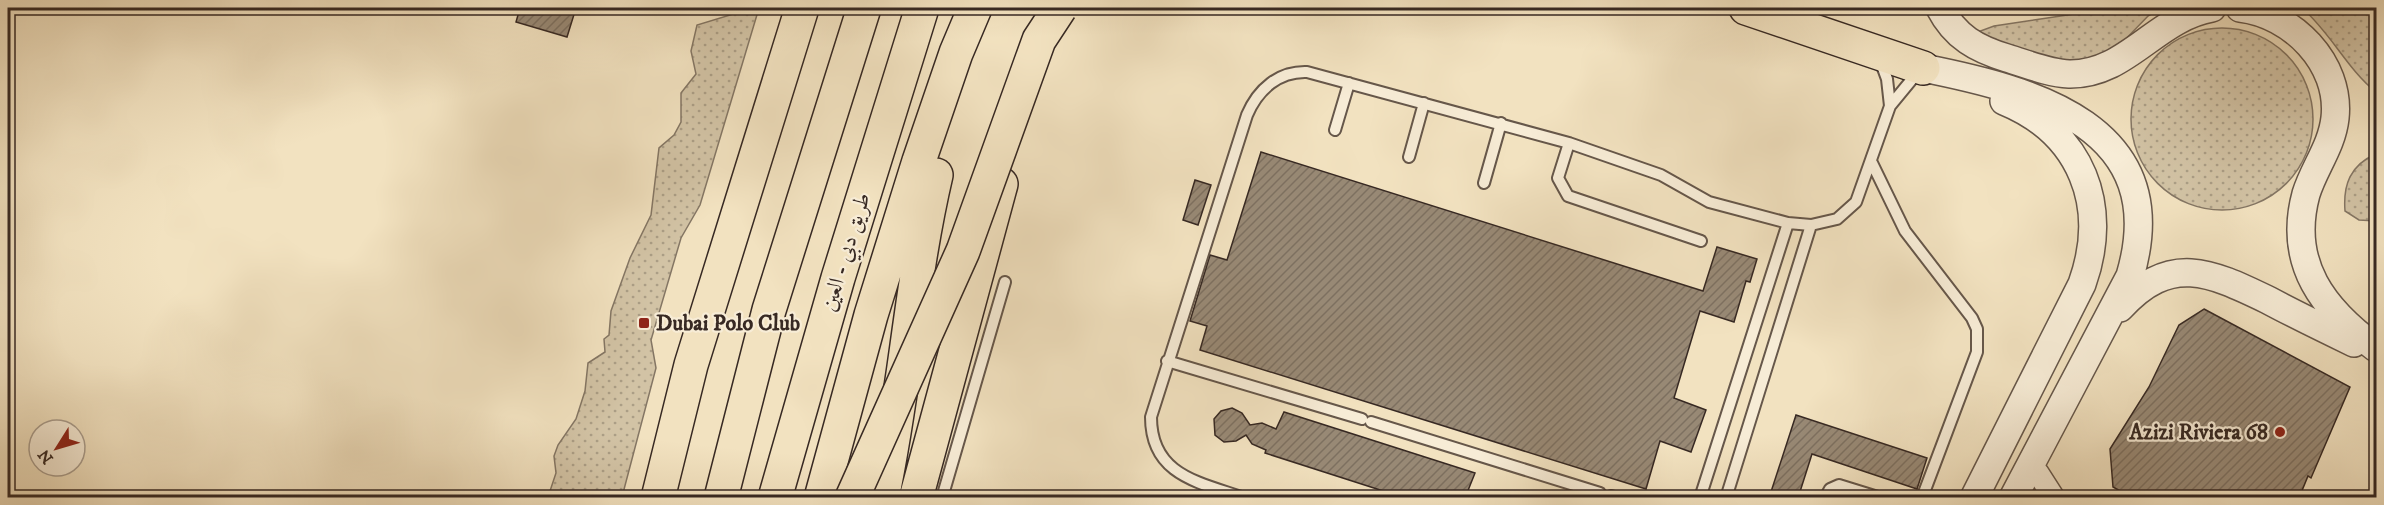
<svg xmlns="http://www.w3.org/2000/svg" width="2384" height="505" font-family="'IM FELL DW Pica',Amiri,serif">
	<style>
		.garden { fill: url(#garden-dots); stroke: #847664; stroke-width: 1.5 }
		.building { fill: url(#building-hatch); stroke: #372923; stroke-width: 1.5 }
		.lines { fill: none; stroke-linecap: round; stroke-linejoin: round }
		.service-casing { stroke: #66574a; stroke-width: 14 }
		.minor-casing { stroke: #66574a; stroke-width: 24 }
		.tertiary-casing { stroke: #66574a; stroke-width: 30 }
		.motorway-casing { stroke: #372923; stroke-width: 36 }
		.service { stroke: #f7ecd6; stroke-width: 10 }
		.minor { stroke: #f7ecd6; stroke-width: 21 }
		.tertiary { stroke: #f7ecd6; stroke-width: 27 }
		.motorway { stroke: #f2e2c0; stroke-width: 33 }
		.motorway-bridge-casing { stroke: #372923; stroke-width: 36; stroke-linecap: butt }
		.motorway-bridge { stroke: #f2e2c0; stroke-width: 33 }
		.poi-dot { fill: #8f2418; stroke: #f7ecd6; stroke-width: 2 }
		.labels { text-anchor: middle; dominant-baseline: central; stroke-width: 4.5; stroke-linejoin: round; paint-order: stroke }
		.street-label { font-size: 22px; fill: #372923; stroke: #f7ecd6 }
		.poi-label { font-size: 22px; font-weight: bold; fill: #372923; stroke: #f7ecd6; text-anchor: start }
	</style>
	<defs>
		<pattern id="garden-dots" width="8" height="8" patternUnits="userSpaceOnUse" patternTransform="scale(1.5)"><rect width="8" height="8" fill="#d2c3a5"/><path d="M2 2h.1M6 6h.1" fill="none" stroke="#ab9e86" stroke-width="1.8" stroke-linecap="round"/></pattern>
		<pattern id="building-hatch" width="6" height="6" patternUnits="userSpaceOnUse" patternTransform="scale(1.5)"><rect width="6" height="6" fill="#988975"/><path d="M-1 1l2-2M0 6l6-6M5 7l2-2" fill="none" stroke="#7d7060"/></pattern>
	</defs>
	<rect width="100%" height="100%" fill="#f2e2c0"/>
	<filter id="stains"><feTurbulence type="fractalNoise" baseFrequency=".00333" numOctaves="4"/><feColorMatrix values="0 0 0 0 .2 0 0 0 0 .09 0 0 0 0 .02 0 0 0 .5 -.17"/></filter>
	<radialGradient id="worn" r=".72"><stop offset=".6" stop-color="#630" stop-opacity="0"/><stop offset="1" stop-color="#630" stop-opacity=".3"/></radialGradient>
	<path class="garden" d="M739,8H759L700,205L681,238L651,340L656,368L622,497H548L556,473L554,456L558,445L576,419L585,391L588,363L605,352L604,339L609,335L611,311L630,258L651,215L659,148L674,135L681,122V93L696,74L691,51L697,25L740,12Z
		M2115,8H2161L2148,16L2118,47L2090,62L2064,67L1975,33L1994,26Z
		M2302,8H2376V92C2347,69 2331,33 2302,8Z
		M2131 119a91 91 0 1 1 182 0a91 91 0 1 1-182 0Z
		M2376,154V221L2359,220L2345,211C2343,185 2350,165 2376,154Z"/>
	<path class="building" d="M520,8H576L567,37L516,22Z
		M1261,152L1703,291L1717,247L1757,259L1750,282L1746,281L1734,322L1700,311L1674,398L1706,410L1691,452L1660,441L1646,489L1200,350L1207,326L1190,321L1210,255L1227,260Z
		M1195,180L1211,185L1198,225L1183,220Z
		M2204,309L2350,387L2311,478L2308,476L2299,498H2133L2113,487L2110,449L2149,387L2179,325Z
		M1232,408L1242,413L1250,425L1262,423L1276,429L1284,412L1475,473L1465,498H1405L1265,453L1266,450L1252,444L1246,435L1236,441L1224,442L1215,435L1214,419L1221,411Z
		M1796,415L1927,458L1917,489L1812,454L1798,498H1769Z"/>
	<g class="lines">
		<g class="service-casing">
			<path id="service" d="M1880,60L1887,79L1890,106
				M1335,130L1349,83
				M1569,143L1558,178L1568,196L1701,241
				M1409,157L1424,103
				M1872,163L1905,231L1972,318L1977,329V352L1922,498
				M1484,183L1501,123
				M1167,361L1362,419
				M1371,422L1600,493
				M1611,496L1618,498
				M942,498L1005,282
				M1244,498C1198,482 1151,475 1151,417L1247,115C1258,89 1279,71 1307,72L1569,143L1661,175L1709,202L1788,223L1811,225L1837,219L1856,202L1890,106L1918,72
				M1700,498L1788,223
				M1726,498L1811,225
				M1825,498L1830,489L1839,485L1881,498"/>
		</g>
		<g class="minor-casing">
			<path id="minor" d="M2028,465L2038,473L2054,498"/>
		</g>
		<g class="tertiary-casing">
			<path id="tertiary" d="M1940,8C1955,37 1977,49 2007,58C2027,64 2048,73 2069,74C2127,75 2155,18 2212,8
				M2240,8C2292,14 2341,63 2335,118C2332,146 2314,168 2306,194C2287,264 2324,310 2376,348
				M1923,68C2034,90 2174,127 2130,276L2013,498
				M2120,308C2170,253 2210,272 2268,300C2296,315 2325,329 2354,343
				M1974,498L2082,284C2110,206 2082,133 2004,101"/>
		</g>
		<g class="motorway-casing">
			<path id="motorway" d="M1746,8L1923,68
				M658,498L691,365L802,8
				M721,498L769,310L864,8
				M775,498L838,278L922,8
				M821,498L871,315L919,161L956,53L975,8
				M882,498C905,391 911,282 936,175
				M916,498L1001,184"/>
		</g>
		<use href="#service" class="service"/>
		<use href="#minor" class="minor"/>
		<use href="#tertiary" class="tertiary"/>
		<use href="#motorway" class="motorway"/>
		<g class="motorway-bridge-casing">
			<path id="motorway-bridge" d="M852,498L963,251L1039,40L1060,8"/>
		</g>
		<use href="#motorway-bridge" class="motorway-bridge"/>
	</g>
	<g class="poi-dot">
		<rect x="638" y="317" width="12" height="12" rx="3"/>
		<circle cx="2280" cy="432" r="6"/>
	</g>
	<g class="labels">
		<g class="street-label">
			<text transform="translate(846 252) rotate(-73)">طريق دبي - العين</text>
		</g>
		<g class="poi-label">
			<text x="656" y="323">Dubai Polo Club</text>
			<text x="2268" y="432" text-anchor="end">Azizi Riviera 68</text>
		</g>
	</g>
	<rect width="2384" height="505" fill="none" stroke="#f2e2c0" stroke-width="30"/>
	<rect x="9" y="9" width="2366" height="487" fill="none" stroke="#372923" stroke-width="3"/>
	<rect x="15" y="15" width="2354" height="475" fill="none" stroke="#372923" stroke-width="1.5"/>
	<g transform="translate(57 448) rotate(233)"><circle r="28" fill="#f7ecd6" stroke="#aa9e8e" stroke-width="1.5"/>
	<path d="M0-4.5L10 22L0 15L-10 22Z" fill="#8f2418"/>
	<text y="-9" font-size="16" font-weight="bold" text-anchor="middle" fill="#372923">N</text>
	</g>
	<rect width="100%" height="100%" filter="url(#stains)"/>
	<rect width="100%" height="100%" fill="url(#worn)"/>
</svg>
